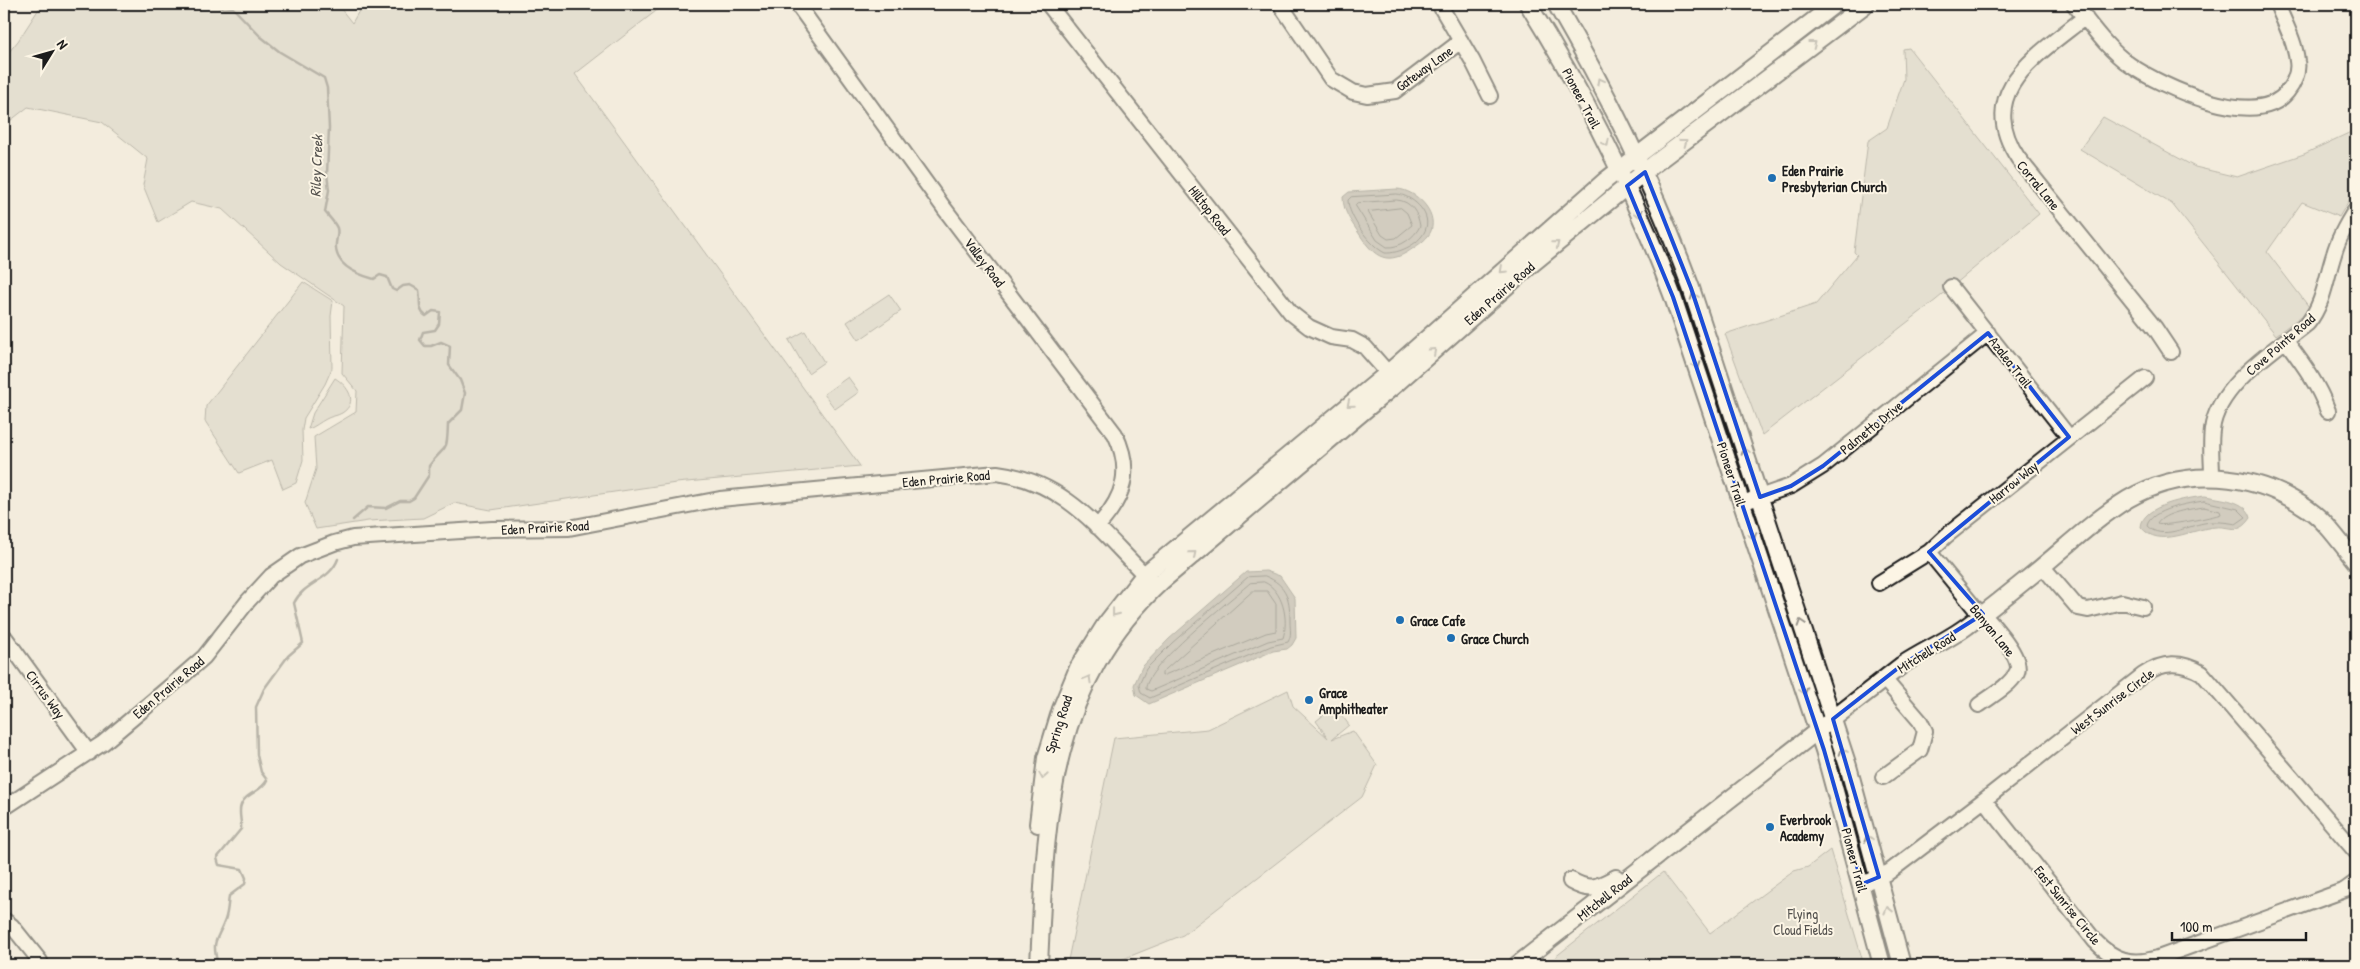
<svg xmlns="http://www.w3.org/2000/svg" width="2360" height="969" font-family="'Patrick Hand',sans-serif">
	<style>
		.green { fill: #d3cec1; stroke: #78756e }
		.water { fill: #aaa59b; stroke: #716e68 }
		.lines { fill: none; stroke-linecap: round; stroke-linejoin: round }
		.shore { stroke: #55534f; stroke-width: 1 }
		.stream { stroke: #716e68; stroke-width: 2.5 }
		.minor-casing { stroke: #1c1c1c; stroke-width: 18 }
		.major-casing { stroke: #1c1c1c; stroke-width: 20 }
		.minor { stroke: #fcf5e5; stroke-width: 14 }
		.major { stroke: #fcf5e5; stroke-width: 16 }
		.oneway { stroke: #97938b }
		.marked { fill: none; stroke: #1d4ed8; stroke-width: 4; stroke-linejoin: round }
		.poi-dot { fill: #1f6fb2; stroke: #fcf5e5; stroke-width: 2 }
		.labels { text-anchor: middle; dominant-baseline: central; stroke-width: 4; stroke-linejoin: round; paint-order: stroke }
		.street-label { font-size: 14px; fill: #1c1c1c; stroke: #fcf5e5 }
		.poi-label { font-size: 14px; font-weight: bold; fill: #1c1c1c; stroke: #fcf5e5; text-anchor: start }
		.park-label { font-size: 14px; fill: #53514e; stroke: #fcf5e5 }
		.water-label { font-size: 15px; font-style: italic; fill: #55534f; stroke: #fcf5e5 }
	</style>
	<rect width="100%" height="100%" fill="#f3ecdd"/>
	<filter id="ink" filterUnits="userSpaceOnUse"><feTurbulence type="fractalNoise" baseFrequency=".02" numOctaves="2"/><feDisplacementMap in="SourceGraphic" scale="10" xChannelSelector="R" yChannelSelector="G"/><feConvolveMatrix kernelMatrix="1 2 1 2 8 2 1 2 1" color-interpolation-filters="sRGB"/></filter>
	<g filter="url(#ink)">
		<path class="green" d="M42,4H337L352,23L363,4H665L575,74L860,466L676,483L491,510L454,503L423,518L368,521L316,529L305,503L316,469L314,437L356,412L357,391L342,373L344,306L281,263L222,209L191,202L158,222L143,185L148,159L102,122L28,107L6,124L4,133V58L18,41Z
			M1909,48L2039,214L1936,300L1762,435L1725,334L1816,304L1857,255L1854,252L1868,141L1887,128L1904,79L1903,49Z
			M2103,117L2195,167L2237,177L2304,154L2353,131L2356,127V189L2339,217L2302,202L2267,252L2309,307L2304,314L2276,335L2172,204L2080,149Z
			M303,282L333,301L331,316L332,368L325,384L304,418L302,430L303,460L296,483L283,489L272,460L239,473L205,421L206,406Z
			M889,294L901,311L859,340L847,322Z
			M805,331L824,362L808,373L789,340Z
			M848,377L859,392L835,409L824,394Z
			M335,378C348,386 359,402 342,413C337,416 331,416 326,419C320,422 315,427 308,429L313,413Z
			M1288,690L1293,706L1328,738L1316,721L1335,706L1349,725L1332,739L1353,731L1377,765L1362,797L1183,935L1108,965H1067L1114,738L1208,729Z
			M1830,850L1864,965H1545L1663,872L1710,933L1794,871L1808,867Z"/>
		<path class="water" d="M1397,189C1415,190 1438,211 1431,231C1428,238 1421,243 1415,247C1392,264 1378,262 1362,238C1353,224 1343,213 1343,197L1349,192Z
			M2205,496C2220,499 2247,500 2251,518C2248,522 2245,526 2240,528C2233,530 2223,526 2216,527C2193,528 2159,550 2141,527C2142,505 2188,498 2205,496Z
			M1266,571L1280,576L1295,598L1296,638L1292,645L1287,649L1273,651L1149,704L1136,695L1134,685L1142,667L1169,639L1246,572Z"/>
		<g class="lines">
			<path class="shore" d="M1397,194C1411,195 1431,212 1426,228C1422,243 1399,254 1385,253C1370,246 1348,216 1348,200L1351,197Z
				M1397,200C1411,201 1418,213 1420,226C1415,237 1400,248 1387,247L1377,240L1355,205L1357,203Z
				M1401,208L1407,213L1412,225L1396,238L1388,239L1382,235L1368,212Z
				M2204,501L2238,509L2246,517L2236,524C2225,522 2215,521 2204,523C2187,526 2162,541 2147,526C2150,509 2190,503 2204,501Z
				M2204,507L2220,511L2221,514C2213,517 2164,527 2157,524C2164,512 2191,509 2204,507Z
				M1265,576C1288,585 1290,600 1290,622C1290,629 1292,635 1288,642L1271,646L1150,698L1141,693L1139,685L1146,669L1172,643L1248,577Z
				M1264,582C1283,590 1289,619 1283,638L1268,641L1151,691L1146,689C1144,668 1232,599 1250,583Z
				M1253,591H1267L1276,604V631L1266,633L1162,676V673Z"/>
			<path class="stream" d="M216,4L224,9L233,8L260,36L280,52L324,78L327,88L329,128L327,174L329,190L325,212C329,217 335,223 337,228C339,235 335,241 336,248C337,267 359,275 374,279L380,275L387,277L392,289L396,291L403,286L410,285L419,290C421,300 417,310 426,316L433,311L440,312L439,324L435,330L423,332L420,340L425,346H431L441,342L450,346L449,365L460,380L465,393L462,410L448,424C447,457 445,443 429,466V475L414,498L409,501H400L386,508L368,507L353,520
				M218,965C211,939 217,942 225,920C228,912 228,903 229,896L245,884L246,878L242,869L219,865L217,858L241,829C242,821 238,812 241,805C245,793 262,792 267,780L261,772L257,755L256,707L264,689L288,656L303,643L294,603C304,582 330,581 338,559"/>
			<g class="minor-casing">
				<path id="minor" d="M797,4L944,208L1115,434C1133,471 1124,498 1097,527
					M1048,4L1291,313L1309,327L1331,337L1352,340L1365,347L1395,381
					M1280,4L1331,79L1353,92L1367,95L1395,91L1461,41
					M1439,4L1472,60L1490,96
					M2074,4C2091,25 2107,49 2130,65C2162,87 2257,131 2287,92C2294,83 2299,72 2297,61C2295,41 2284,22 2277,4
					M2085,17C2038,55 1974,91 2018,158L2155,328L2171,352
					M1951,287L2069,437
					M2286,341C2303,364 2318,384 2328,411
					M2212,477C2212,462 2210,445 2212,430C2217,385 2276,349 2308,323C2324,303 2326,278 2334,254C2338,239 2347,223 2356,209
					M1742,503L1791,486L1823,466L1988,333
					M1929,552L1974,607C1986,616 2024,657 2017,672C2010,686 1991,696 1979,705
					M2043,567L2078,608L2088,610L2122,602L2143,607
					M1879,583L1929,552L1946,536L2145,378
					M4,636L89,753
					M1883,777L1920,750L1925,731L1920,721L1884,679
					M1984,800L2095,941C2113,960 2132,966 2158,958L2345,890L2356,882
					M4,808L103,743L180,678L204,657L248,601L271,576L300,556L334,543L353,538L492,529L569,528L720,499L997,473C1069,482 1102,534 1151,581
					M1862,884L1889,872L1984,800L2143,675C2163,661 2181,661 2202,673L2356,852
					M4,920L12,926L40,961"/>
			</g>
			<g class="major-casing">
				<path id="major" d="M1528,4C1586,97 1635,195 1673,297L1824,750L1882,965
					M1556,4C1610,97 1654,186 1691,288L1848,766L1902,965
					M1038,824L1046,758L1061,709L1078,668L1105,625L1144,575L1388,373L1606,180L1835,4
					M1571,881C1591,892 1597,888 1616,878
					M1039,965C1046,819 1047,688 1162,581L1397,383L1533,263L1654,164L1866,4
					M1517,965L1902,665C1923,651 1947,641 1967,626C1988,611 2007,595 2027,579C2060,553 2092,521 2128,499C2184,466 2255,472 2308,509C2327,522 2341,544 2356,562"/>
			</g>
			<use href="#minor" class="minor"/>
			<use href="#major" class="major"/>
		</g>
		<defs><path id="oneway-chevron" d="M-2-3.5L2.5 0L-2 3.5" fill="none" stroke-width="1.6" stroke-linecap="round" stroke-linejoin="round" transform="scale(1.25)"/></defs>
		<g class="oneway">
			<use href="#oneway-chevron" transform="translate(1813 44) rotate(-37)"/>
			<use href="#oneway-chevron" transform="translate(1600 81) rotate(-118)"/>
			<use href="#oneway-chevron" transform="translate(1684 142) rotate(-37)"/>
			<use href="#oneway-chevron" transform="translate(1606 143) rotate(63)"/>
			<use href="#oneway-chevron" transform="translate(1639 214) rotate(67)"/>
			<use href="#oneway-chevron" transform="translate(1556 244) rotate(-39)"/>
			<use href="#oneway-chevron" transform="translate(1503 270) rotate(137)"/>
			<use href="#oneway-chevron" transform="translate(1694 296) rotate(-108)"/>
			<use href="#oneway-chevron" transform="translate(1433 351) rotate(-42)"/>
			<use href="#oneway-chevron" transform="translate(1697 366) rotate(72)"/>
			<use href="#oneway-chevron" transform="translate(1350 404) rotate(140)"/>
			<use href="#oneway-chevron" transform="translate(1745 451) rotate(-108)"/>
			<use href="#oneway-chevron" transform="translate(1753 536) rotate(72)"/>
			<use href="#oneway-chevron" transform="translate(1193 554) rotate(-40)"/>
			<use href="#oneway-chevron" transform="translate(1115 613) rotate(128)"/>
			<use href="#oneway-chevron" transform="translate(1801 623) rotate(-108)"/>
			<use href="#oneway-chevron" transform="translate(1088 679) rotate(-61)"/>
			<use href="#oneway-chevron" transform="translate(1804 691) rotate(72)"/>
			<use href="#oneway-chevron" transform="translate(1843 751) rotate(-108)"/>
			<use href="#oneway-chevron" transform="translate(1043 776) rotate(100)"/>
			<use href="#oneway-chevron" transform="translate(1868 838) rotate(-106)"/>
			<use href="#oneway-chevron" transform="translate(1888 910) rotate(-104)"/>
		</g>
	</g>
	<path d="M0 0H2360V969H0ZM1645,172L1691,288L1760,497L1791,486L1823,466L1988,333L2069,437L1929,552L1983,614L1902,665L1833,719L1879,877L1862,884L1824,750L1673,297L1627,186Z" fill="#f3ecdd" fill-opacity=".55" fill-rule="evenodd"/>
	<path class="marked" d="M1645,172L1691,288L1760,497L1791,486L1823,466L1988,333L2069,437L1929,552L1983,614L1902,665L1833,719L1879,877L1862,884L1824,750L1673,297L1627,186Z"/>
	<g class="poi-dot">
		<circle cx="1772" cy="178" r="5"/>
		<circle cx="1400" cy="620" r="5"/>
		<circle cx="1451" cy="638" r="5"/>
		<circle cx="1309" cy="700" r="5"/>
		<circle cx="1770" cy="827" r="5"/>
	</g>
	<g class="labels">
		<g class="street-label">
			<text transform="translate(1424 68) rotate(-36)">Gateway Lane</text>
			<text transform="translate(1582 98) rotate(62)">Pioneer Trail</text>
			<text transform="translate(2039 185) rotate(51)">Corral Lane</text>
			<text transform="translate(1210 210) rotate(52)">Hilltop Road</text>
			<text transform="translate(985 262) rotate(53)">Valley Road</text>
			<text transform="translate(1499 293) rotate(-41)">Eden Prairie Road</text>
			<text transform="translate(2280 344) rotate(-41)">Cove Pointe Road</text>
			<text transform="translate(2011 362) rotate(52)">Azalea Trail</text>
			<text transform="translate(1871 427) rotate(-39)">Palmetto Drive</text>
			<text transform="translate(1732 474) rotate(72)">Pioneer Trail</text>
			<text transform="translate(946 478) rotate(-5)">Eden Prairie Road</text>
			<text transform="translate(2013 482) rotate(-39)">Harrow Way</text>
			<text transform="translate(545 527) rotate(-3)">Eden Prairie Road</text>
			<text transform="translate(1993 630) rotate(51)">Banyan Lane</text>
			<text transform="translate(1926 652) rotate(-32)">Mitchell Road</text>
			<text transform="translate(168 687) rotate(-40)">Eden Prairie Road</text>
			<text transform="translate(46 694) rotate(54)">Cirrus Way</text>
			<text transform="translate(2112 701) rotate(-37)">West Sunrise Circle</text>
			<text transform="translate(1058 724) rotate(-72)">Spring Road</text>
			<text transform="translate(1855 860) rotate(75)">Pioneer Trail</text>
			<text transform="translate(1604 897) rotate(-38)">Mitchell Road</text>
			<text transform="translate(2068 905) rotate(51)">East Sunrise Circle</text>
		</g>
		<g class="poi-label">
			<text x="1782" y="170">Eden Prairie<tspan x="1782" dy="16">Presbyterian Church</tspan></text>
			<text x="1410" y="620">Grace Cafe</text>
			<text x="1461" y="638">Grace Church</text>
			<text x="1319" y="692">Grace<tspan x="1319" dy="16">Amphitheater</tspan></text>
			<text x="1780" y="819">Everbrook<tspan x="1780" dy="16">Academy</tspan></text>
		</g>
		<g class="park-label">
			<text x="1803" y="913">Flying<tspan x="1803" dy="16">Cloud Fields</tspan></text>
		</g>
		<g class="water-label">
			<text transform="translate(316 166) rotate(-88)">Riley Creek</text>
		</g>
	</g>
	<rect width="2360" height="969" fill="none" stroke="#fcf5e5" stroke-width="20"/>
	<rect x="10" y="10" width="2340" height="949" fill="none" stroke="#1c1c1c" stroke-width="2" filter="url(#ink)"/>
	<g transform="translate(52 52) rotate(53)" stroke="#fcf5e5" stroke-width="4" paint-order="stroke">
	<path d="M0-4L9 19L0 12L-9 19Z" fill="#1c1c1c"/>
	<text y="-8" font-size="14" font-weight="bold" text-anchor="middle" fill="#1c1c1c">N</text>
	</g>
	<path d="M2172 932v8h134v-8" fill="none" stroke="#1c1c1c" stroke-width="2.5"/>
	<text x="2180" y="932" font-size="15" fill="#1c1c1c" stroke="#fcf5e5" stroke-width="4" paint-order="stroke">100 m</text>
</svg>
